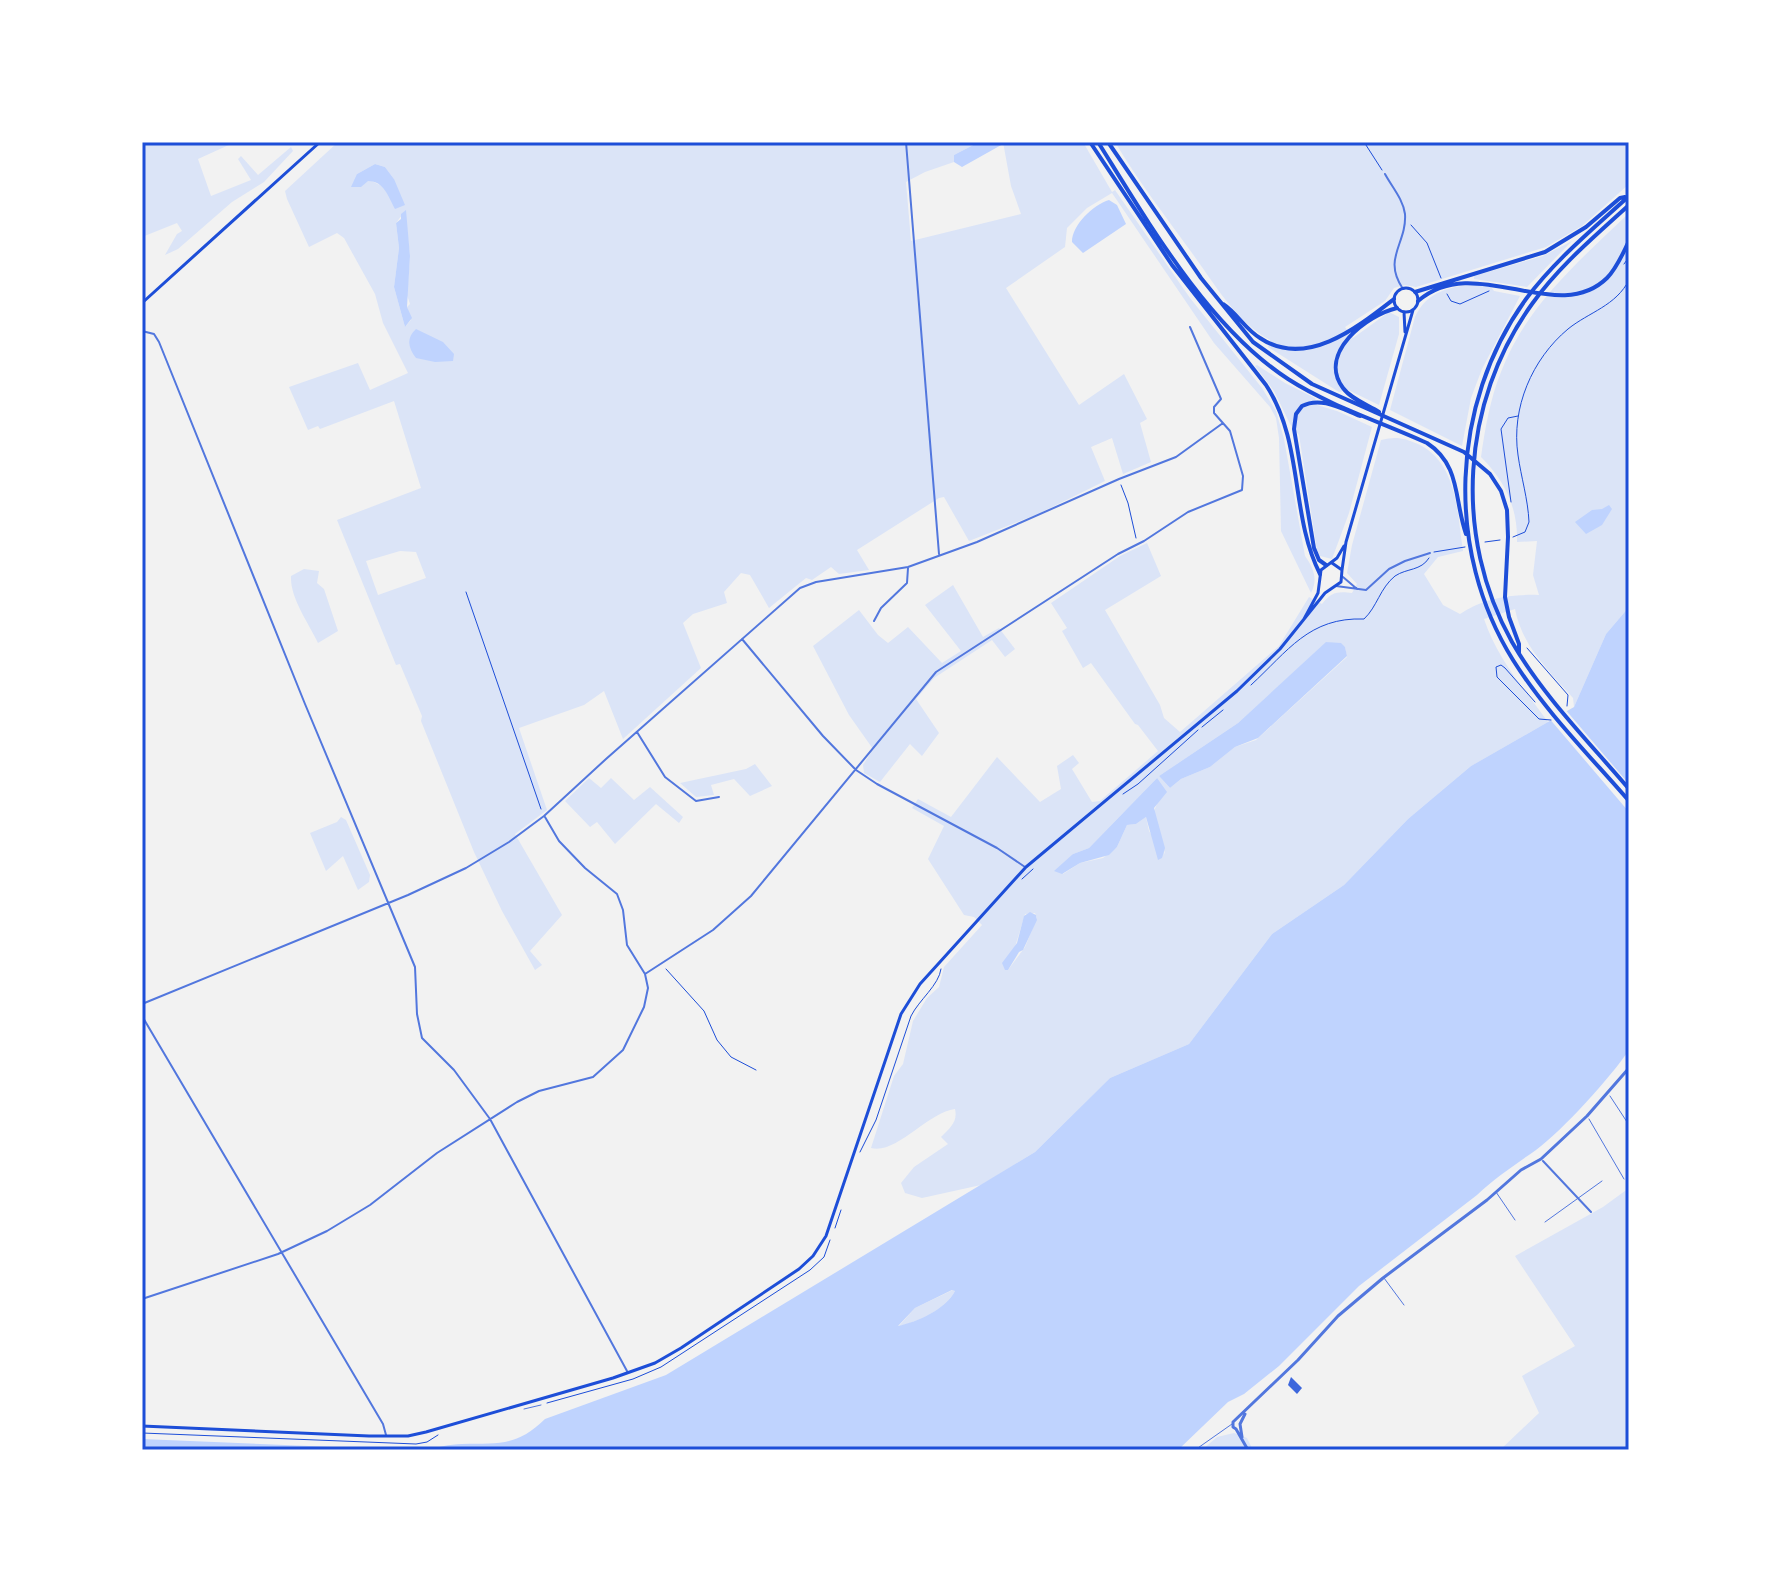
<svg xmlns="http://www.w3.org/2000/svg" width="1771" height="1592" font-family="Mulish,sans-serif">
	<style>
		.green { fill: #dbe4f7; fill-rule: evenodd }
		.water { fill: #bfd3fe; fill-rule: evenodd }
		.pier { fill: #f2f2f2 }
		.building { fill: #3d67dc }
		.lines { fill: none; stroke-linecap: round; stroke-linejoin: round }
		.path { stroke: #1d4ed8; stroke-width: 1 }
		.service { stroke: #5277de; stroke-width: 1 }
		.minor { stroke: #5277de; stroke-width: 2 }
		.tertiary { stroke: #5277de; stroke-width: 3 }
		.secondary { stroke: #1d4ed8; stroke-width: 3 }
		.trunk { stroke: #1d4ed8; stroke-width: 4 }
		.neatline { fill: none; stroke: #1d4ed8; stroke-width: 3 }
	</style>
	<rect width="100%" height="100%" fill="#f2f2f2"/>
	<path class="green" d="M142,142H230L231,144L198,159L211,196L251,180L238,159L241,156L258,175L291,147L293,151L264,182L232,202L178,249L165,255L177,234L182,231L177,223L142,237Z
		M338,142H979L954,155V162L925,172L906,182L911,241L1021,214L1011,186L1003,142H1083L1112,192L1115,190L1190,298L1262,388L1276,411L1284,439L1305,556C1314,569 1318,579 1311,593L1281,531L1279,438L1276,418L1270,407L1214,343L1112,193L1087,208L1067,228L1065,247L1006,288L1079,405L1124,374L1147,419L1140,423L1151,462L1123,474L1112,438L1091,447L1105,481L1040,513L969,541L944,497L939,498L857,550L869,570L839,574L831,567L812,580L806,578L769,608L750,575L741,573L724,592L727,603L693,614L683,623L701,668L623,739L604,691L584,705L519,728L547,810L515,834L562,915L530,951L542,965L535,970L502,911L474,852L421,721L422,716L400,664L396,665L337,520L421,488L394,401L320,429L318,426L308,430L289,387L358,363L370,390L408,373L383,323L375,294L344,238L337,233L309,247L287,199L285,191ZM375,164L385,167L394,179L384,187L357,174ZM405,211L410,256L407,295L410,304L407,307L411,320L405,327L394,287L399,248L396,223ZM400,551L416,552L426,578L378,595L366,561Z
		M1115,142H1629V184L1582,226L1546,247L1416,287L1405,285L1394,288L1385,301L1345,327L1353,338L1389,312L1399,317V334L1379,405L1348,390L1339,392L1268,347L1270,340C1236,322 1214,283 1192,253C1166,217 1138,181 1115,142Z
		M1629,213V607L1606,634L1574,707L1573,698C1549,671 1522,646 1515,609L1484,619C1497,658 1524,689 1548,722L1471,766L1408,819L1344,885L1272,934L1189,1044L1110,1078L1035,1152L981,1185L922,1198L905,1193L901,1183L914,1167L948,1144L941,1137C950,1128 958,1122 955,1109C928,1112 896,1155 871,1148L894,1076L903,1064L913,1021L927,998L939,987L944,967L982,925L974,917L964,915L928,859L944,826L912,808L918,799L951,817L997,757L1040,802L1061,789L1057,766L1073,755L1079,763L1072,769L1092,802L1100,801L1158,751L1138,725L1135,724L1091,663L1083,668L1062,631L1067,628L1051,603L1120,556L1147,543L1161,576L1105,610L1160,705L1164,718L1180,732L1279,646L1309,597L1322,604C1331,592 1338,591 1352,593L1357,584L1347,573L1352,545L1381,440C1396,436 1404,438 1418,444C1458,463 1457,513 1463,551L1438,557L1424,574L1443,605L1460,614C1483,598 1512,594 1539,595L1533,575L1537,541L1517,542C1518,508 1505,481 1481,457C1485,429 1490,399 1501,372C1526,306 1579,261 1629,213ZM1327,642L1345,647L1347,657L1256,740L1235,747L1210,767L1181,779L1170,788L1159,776L1238,723ZM1157,778V804L1154,811L1165,854L1149,831L1146,817L1136,824L1127,825L1117,847L1103,858L1080,863L1063,874L1073,854L1089,848ZM1035,913L1037,918L1025,947L1008,970L1025,914Z
		M1572,241L1527,287L1474,279V276L1543,256Z
		M1476,284L1491,287L1494,291L1520,296L1482,369L1471,398L1462,446L1390,410L1415,317C1427,291 1449,287 1476,284Z
		M1257,365L1285,383L1315,398L1317,405L1337,411L1372,427L1349,513L1332,559L1320,556L1317,550L1299,435L1290,424L1274,391L1255,366Z
		M304,569L319,571L317,583L324,589L338,631L318,643C308,622 290,598 291,576Z
		M953,585L983,637L999,628L1015,649L1005,657L992,640L934,678L916,699L939,733L922,756L910,744L880,782L864,773L863,765L873,749L849,715L813,646L859,610L878,635L888,643L908,627L942,663L961,651L925,605Z
		M755,764L772,786L750,796L734,779L711,785L714,795L696,797L680,783L746,769Z
		M589,778L601,788L611,778L634,800L650,787L683,817L679,823L656,804L615,844L597,822L590,827L565,801Z
		M341,817L346,820L370,875L369,882L358,890L343,856L326,871L310,833L337,822Z
		M1629,1188V1450H1500L1539,1413L1522,1376L1575,1346L1515,1256L1603,1207Z
		M953,1290L955,1291C945,1310 918,1321 898,1327L915,1308Z
		M1234,1433L1247,1438L1253,1450H1202L1217,1437Z"/>
	<path class="water" d="M979,142H1003V144L962,167L954,162V155Z
		M375,164L385,167L394,179L405,205L395,209C388,196 384,181 368,181L361,187H351L357,174Z
		M1109,200L1117,205L1126,224L1083,253L1072,242C1072,225 1093,205 1109,200Z
		M406,210L410,256L407,307L412,318L405,327L394,287L399,248L396,223L401,219V214Z
		M416,329L443,342L454,354L453,361L435,362L416,358C408,348 406,338 416,329Z
		M1609,505L1612,509L1602,525L1586,534L1575,522L1592,510L1602,509Z
		M1629,607V1050C1611,1077 1562,1131 1536,1150C1516,1164 1495,1178 1477,1195L1359,1286L1279,1366L1244,1394L1228,1402L1178,1450H424C436,1448 450,1444 462,1444C499,1443 516,1447 545,1419L666,1375L1035,1152L1110,1078L1189,1044L1272,934L1344,885L1408,819L1471,766L1574,707L1606,634ZM952,1290L955,1291C946,1309 917,1322 898,1326L915,1308Z
		M1326,642L1341,643L1345,647L1347,656L1258,738L1235,747L1210,767L1181,779L1170,788L1159,776L1238,723Z
		M1157,778L1167,792L1154,808L1165,848L1162,858L1158,860L1146,817L1136,824L1127,825L1117,847L1109,855L1080,863L1062,874L1054,871L1073,854L1089,848Z
		M1030,912L1036,915L1037,920L1023,950L1019,952L1008,970H1005L1002,963L1017,943L1024,916Z
		M142,1439L406,1450H142Z"/>
	<path class="pier" d="M1564,708L1629,784V812L1548,717Z"/>
	<path class="building" d="M1291,1377L1302,1388L1297,1394L1288,1385Z"/>
	<g class="lines">
		<path class="path" d="M1364,142L1382,170
			M1411,225L1427,243L1441,278
			M1624,264L1629,257
			M1447,294L1451,301L1460,304L1489,291
			M1121,485L1128,503L1136,538
			M1511,502L1501,429L1508,418L1518,416
			M1513,537L1525,532L1529,522C1528,499 1521,477 1518,455C1511,408 1532,359 1568,329C1589,312 1616,306 1629,280
			M1485,542L1500,540
			M1434,552L1465,547
			M466,592L541,809
			M1527,648L1568,695L1567,706
			M1251,685C1288,651 1309,617 1364,619C1377,607 1380,588 1395,576C1407,568 1421,571 1429,558
			M1535,702L1505,668L1501,665L1496,667L1497,677L1539,719L1551,720
			M1202,727L1223,710
			M1123,794L1138,784L1198,730
			M1022,879L1033,869
			M666,969L704,1011L717,1040L731,1057L756,1070
			M860,1152L876,1120L911,1016C919,1000 939,985 941,969
			M835,1228L841,1210
			M547,1403L633,1379L661,1367L810,1270L824,1257L830,1240
			M142,1433L416,1444L427,1442L438,1435"/>
		<path class="service" d="M1610,1096L1629,1125
			M1589,1119L1624,1179
			M1496,1192L1515,1220
			M1545,1222L1602,1181
			M1384,1278L1404,1305
			M524,1409L541,1405
			M1195,1450L1232,1424"/>
		<path class="minor" d="M906,142L939,554
			M1385,174C1392,187 1403,199 1405,214C1407,244 1382,258 1403,289
			M142,331L154,334L159,342L305,704L415,967L417,1014L422,1038L454,1070L490,1119L627,1371
			M1343,577L1357,589
			M1336,586L1366,590L1389,569L1405,561L1430,553
			M874,621L881,608L907,583L908,568
			M742,639L823,736L856,770L877,784L997,848L1025,867
			M637,732L665,777L696,801L719,797
			M645,974L713,930L751,896L936,672L1118,554L1144,541L1188,512L1242,490L1243,476L1230,431L1214,413V407L1221,399L1190,327
			M142,1004L408,895L466,868L509,842L544,816L606,759L800,588L816,582L908,567L977,542L1119,479L1176,457L1223,423
			M142,1016L383,1424L386,1435
			M1543,1161L1591,1212
			M142,1299L278,1254L327,1231L370,1205L437,1153L517,1102L539,1091L593,1077L623,1050L644,1007L648,988L645,974L627,945L623,910L617,894L585,868L559,841L545,817"/>
		<path class="tertiary" d="M1236,1429L1233,1427V1422L1298,1360L1338,1316L1383,1278L1487,1200L1521,1170L1541,1159L1587,1116L1629,1068
			M1236,1429L1248,1450
			M1242,1437L1240,1424L1245,1414"/>
		<path class="secondary" d="M1394 300a12 12 0 1 1 24 0a12 12 0 1 1-24 0Z
			M142,303L320,142
			M1404,312L1405,332
			M1342,570L1346,542L1413,310
			M1304,619L1318,593L1321,570L1337,558L1344,546
			M142,1426L369,1436H408L426,1432L613,1378L655,1363L681,1348L799,1269L813,1256L826,1236L901,1014L920,984L1026,867L1237,691L1280,649L1325,593L1341,582L1342,570L1332,563"/>
		<path class="trunk" d="M1090,142L1172,265L1266,385C1304,443 1290,515 1320,574
			M1098,142C1148,222 1208,327 1288,379C1330,406 1381,422 1427,443C1461,465 1454,500 1466,534
			M1108,142L1201,278L1253,342L1312,384L1464,452L1490,474L1501,491L1507,510L1508,537L1505,597L1509,617L1519,644V653
			M1629,196C1593,229 1555,260 1526,299C1450,404 1445,551 1513,660C1545,711 1590,756 1629,801
			M1629,205C1595,236 1559,266 1532,304C1461,402 1453,537 1512,642C1543,696 1589,742 1629,789
			M1415,292L1545,252L1586,227L1620,198L1625,197
			M1418,301C1475,251 1557,327 1607,278C1617,268 1623,253 1629,241
			M1223,304C1237,313 1245,329 1260,338C1306,369 1358,327 1394,299
			M1379,412C1368,405 1351,399 1343,388C1317,353 1367,315 1397,308
			M1326,565L1319,560L1314,548L1294,429L1296,414L1302,406C1321,396 1342,409 1360,416"/>
	</g>
	<rect width="1771" height="1592" fill="none" stroke="#ffffff" stroke-width="288"/>
	<rect x="144" y="144" width="1483" height="1304" class="neatline"/>
</svg>
